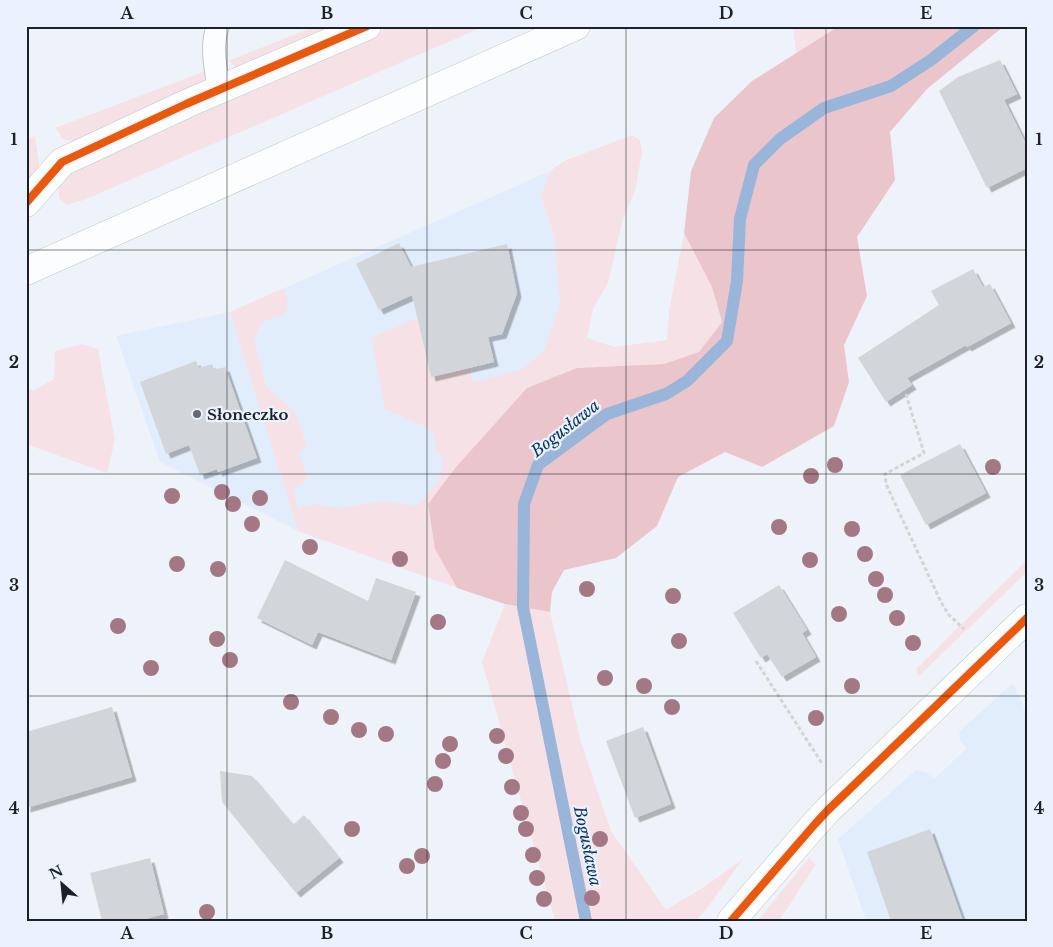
<svg xmlns="http://www.w3.org/2000/svg" width="1053" height="947" font-family="'Libre Baskerville',serif">
	<style>
		.built { fill: #e2edfb }
		.green { fill: #f6e2e6 }
		.forest { fill: #eac5cb }
		.lines { fill: none; stroke-linecap: round; stroke-linejoin: round }
		.stream { stroke: #99b5d9; stroke-width: 12 }
		.building { fill: #d2d6db; filter: url(#shadow) }
		.service-casing { stroke: #c1c5ca; stroke-width: 24 }
		.minor-casing { stroke: #c1c5ca; stroke-width: 29 }
		.primary-casing { stroke: #c1c5ca; stroke-width: 29 }
		.path { stroke: #d3d4d6; stroke-width: 3; stroke-dasharray: 4 2.5; stroke-linecap: butt }
		.service { stroke: #fcfdfe; stroke-width: 22 }
		.minor { stroke: #fcfdfe; stroke-width: 28 }
		.primary { stroke: #fcfdfe; stroke-width: 28 }
		.cycleway-casing { stroke: #e9f2fe; stroke-width: 11 }
		.cycleway { stroke: #e8590c; stroke-width: 8 }
		.tree { fill: #a37884 }
		.grid { fill: none; stroke: #1d2127; stroke-width: 1; stroke-opacity: 0.55 }
		.poi-dot { fill: #666a70; stroke: #e9f2fe; stroke-width: 2 }
		.labels { text-anchor: middle; dominant-baseline: central; stroke-width: 4.5; stroke-linejoin: round; paint-order: stroke }
		.poi-label { font-size: 15px; font-weight: bold; fill: #1d2127; stroke: #e9f2fe; text-anchor: start }
		.water-label { font-size: 16px; font-style: italic; fill: #08315e; stroke: #e9f2fe }
		.neatline { fill: none; stroke: #1d2127; stroke-width: 2 }
		.grid-label { font-size: 16px; text-anchor: middle; font-weight: bold; fill: #1d2127 }
	</style>
	<defs>
		<filter id="shadow"><feDropShadow dx="4.5" dy="4.5" stdDeviation="0" flood-color="#0004"/></filter>
	</defs>
	<rect width="100%" height="100%" fill="#eef3f9"/>
	<path class="built" d="M550,171L541,197L587,338L435,549L457,588L298,531L160,462L116,336L230,312Z
		M1013,683L1022,702L1027,717V921H866L838,839L916,770L926,772L934,779L967,748L960,741L959,732Z"/>
	<path class="green" d="M316,26H338L249,65L236,67L228,61Z
		M392,26H485L84,200L66,205L59,198V186L67,173L147,132Z
		M793,26H839L796,53Z
		M208,70L204,81L75,142L63,139L55,128Z
		M632,135L640,140L642,153L635,191L623,219L608,283L593,309L587,338L614,347L667,340L669,311L684,233L712,287L722,322L699,352L664,364L577,368L482,440L456,467L428,504L435,549L457,588L298,531L230,312L284,288L288,301L286,313L262,322L254,337L266,386L295,412L307,446L299,452L308,479L293,490L298,508L317,504L338,508L384,501L417,506L440,478L443,458L435,451V435L423,426L385,409L371,338L417,318L431,377L469,368L473,382L523,369L545,348L560,304L554,236L541,196L550,171L564,161Z
		M35,136L39,164L32,187L26,192V140Z
		M82,344L98,349L115,440L107,473L26,444V389L34,390L54,379L55,351Z
		M1027,560V572L919,676L916,669Z
		M505,604L550,612L581,742L611,831L666,910L707,885L743,859L705,911L696,921H555L482,662Z
		M809,858L816,864L779,921H757Z"/>
	<path class="forest" d="M839,26H1006L998,31L927,89L890,132L895,180L857,237L867,296L844,345L849,382L834,426L762,467L725,452L678,477L657,526L616,558L564,570L552,592L550,612L505,604L457,588L435,549L428,504L456,467L527,388L577,368L664,364L699,352L722,322L712,287L684,233L691,171L714,118L752,81Z"/>
	<g class="lines">
		<path class="stream" d="M586,921L523,607L524,504L538,465L607,414L666,394L687,381L727,341L737,281L740,219L754,165L780,139L824,108L891,86L931,60L974,26"/>
	</g>
	<path class="building" d="M1000,60L1017,94L1004,100L1027,146V168L987,188L939,91L958,77Z
		M399,243L411,267L507,244L517,293L502,334L488,337L494,362L431,377L412,295L379,310L356,264Z
		M973,269L983,287L990,284L1011,323L967,347L966,345L907,378L912,385L886,402L858,358L939,305L931,291Z
		M196,361L199,368L212,364L214,370L225,367L257,458L218,472L217,469L200,475L189,445L166,454L140,382Z
		M960,444L986,493L926,525L900,475Z
		M285,560L368,601L376,578L416,592L391,660L318,632L312,645L257,618Z
		M779,585L807,630L802,633L816,657L782,677L767,654L761,658L733,613Z
		M112,707L132,777L26,808V732Z
		M643,727L671,804L635,818L606,741Z
		M220,771L252,776L293,825L304,815L339,858L296,893L222,802Z
		M930,829L963,921H891L867,852Z
		M150,858L164,914L137,921H102L90,873Z"/>
	<g class="lines">
		<g class="service-casing">
			<path id="service" d="M218,26C210,46 216,69 219,90"/>
		</g>
		<g class="minor-casing">
			<path id="minor" d="M26,203L62,162L186,104L367,26
				M731,921L815,824L828,810L1027,618"/>
		</g>
		<g class="primary-casing">
			<path id="primary" d="M26,271L576,26"/>
		</g>
		<path class="path" d="M1027,89V96
			M906,394L924,453L885,474L886,484L941,602L949,615L964,629
			M756,661L823,765"/>
		<use href="#service" class="service"/>
		<use href="#minor" class="minor"/>
		<use href="#primary" class="primary"/>
		<g class="cycleway-casing">
			<path id="cycleway" d="M26,203L62,162L186,104L367,26
				M731,921L815,824L828,810L1027,618"/>
		</g>
		<use href="#cycleway" class="cycleway"/>
	</g>
	<g class="tree">
		<circle cx="835" cy="465" r="8"/>
		<circle cx="993" cy="467" r="8"/>
		<circle cx="811" cy="476" r="8"/>
		<circle cx="222" cy="492" r="8"/>
		<circle cx="172" cy="496" r="8"/>
		<circle cx="260" cy="498" r="8"/>
		<circle cx="233" cy="504" r="8"/>
		<circle cx="252" cy="524" r="8"/>
		<circle cx="779" cy="527" r="8"/>
		<circle cx="852" cy="529" r="8"/>
		<circle cx="310" cy="547" r="8"/>
		<circle cx="865" cy="554" r="8"/>
		<circle cx="400" cy="559" r="8"/>
		<circle cx="810" cy="560" r="8"/>
		<circle cx="177" cy="564" r="8"/>
		<circle cx="218" cy="569" r="8"/>
		<circle cx="876" cy="579" r="8"/>
		<circle cx="587" cy="589" r="8"/>
		<circle cx="885" cy="595" r="8"/>
		<circle cx="673" cy="596" r="8"/>
		<circle cx="839" cy="614" r="8"/>
		<circle cx="897" cy="618" r="8"/>
		<circle cx="438" cy="622" r="8"/>
		<circle cx="118" cy="626" r="8"/>
		<circle cx="217" cy="639" r="8"/>
		<circle cx="679" cy="641" r="8"/>
		<circle cx="913" cy="643" r="8"/>
		<circle cx="230" cy="660" r="8"/>
		<circle cx="151" cy="668" r="8"/>
		<circle cx="605" cy="678" r="8"/>
		<circle cx="644" cy="686" r="8"/>
		<circle cx="852" cy="686" r="8"/>
		<circle cx="291" cy="702" r="8"/>
		<circle cx="672" cy="707" r="8"/>
		<circle cx="331" cy="717" r="8"/>
		<circle cx="816" cy="718" r="8"/>
		<circle cx="359" cy="730" r="8"/>
		<circle cx="386" cy="734" r="8"/>
		<circle cx="497" cy="736" r="8"/>
		<circle cx="450" cy="744" r="8"/>
		<circle cx="506" cy="756" r="8"/>
		<circle cx="443" cy="761" r="8"/>
		<circle cx="435" cy="784" r="8"/>
		<circle cx="512" cy="787" r="8"/>
		<circle cx="521" cy="813" r="8"/>
		<circle cx="352" cy="829" r="8"/>
		<circle cx="526" cy="829" r="8"/>
		<circle cx="600" cy="839" r="8"/>
		<circle cx="533" cy="855" r="8"/>
		<circle cx="422" cy="856" r="8"/>
		<circle cx="407" cy="866" r="8"/>
		<circle cx="537" cy="878" r="8"/>
		<circle cx="592" cy="898" r="8"/>
		<circle cx="544" cy="899" r="8"/>
		<circle cx="207" cy="912" r="8"/>
	</g>
	<path class="grid" d="M227,26V921M427,26V921M626,26V921M826,26V921M26,250H1027M26,474H1027M26,696H1027"/>
	<circle class="poi-dot" cx="197" cy="414" r="5"/>
	<g class="labels">
		<g class="poi-label">
			<text x="207" y="414">Słoneczko</text>
		</g>
		<g class="water-label">
			<text transform="translate(565 428) rotate(-38)">Bogusława</text>
			<text transform="translate(588 846) rotate(78)">Bogusława</text>
		</g>
	</g>
	<rect width="1053" height="947" fill="none" stroke="#e9f2fe" stroke-width="55"/>
	<g transform="translate(62 884) rotate(333)" stroke="#e9f2fe" stroke-width="4" paint-order="stroke">
	<path d="M0-4L9 19L0 12L-9 19Z" fill="#1d2127"/>
	<text y="-8" font-size="14" font-weight="bold" text-anchor="middle" fill="#1d2127">N</text>
	</g>
	<rect x="28" y="28" width="998" height="892" class="neatline"/>
	<g class="grid-label">
		<text x="127" y="19">A</text>
		<text x="327" y="19">B</text>
		<text x="526" y="19">C</text>
		<text x="726" y="19">D</text>
		<text x="926" y="19">E</text>
		<text x="14" y="145">1</text>
		<text x="1039" y="145">1</text>
		<text x="14" y="368">2</text>
		<text x="1039" y="368">2</text>
		<text x="14" y="591">3</text>
		<text x="1039" y="591">3</text>
		<text x="14" y="814">4</text>
		<text x="1039" y="814">4</text>
		<text x="127" y="939">A</text>
		<text x="327" y="939">B</text>
		<text x="526" y="939">C</text>
		<text x="726" y="939">D</text>
		<text x="926" y="939">E</text>
	</g>
</svg>
